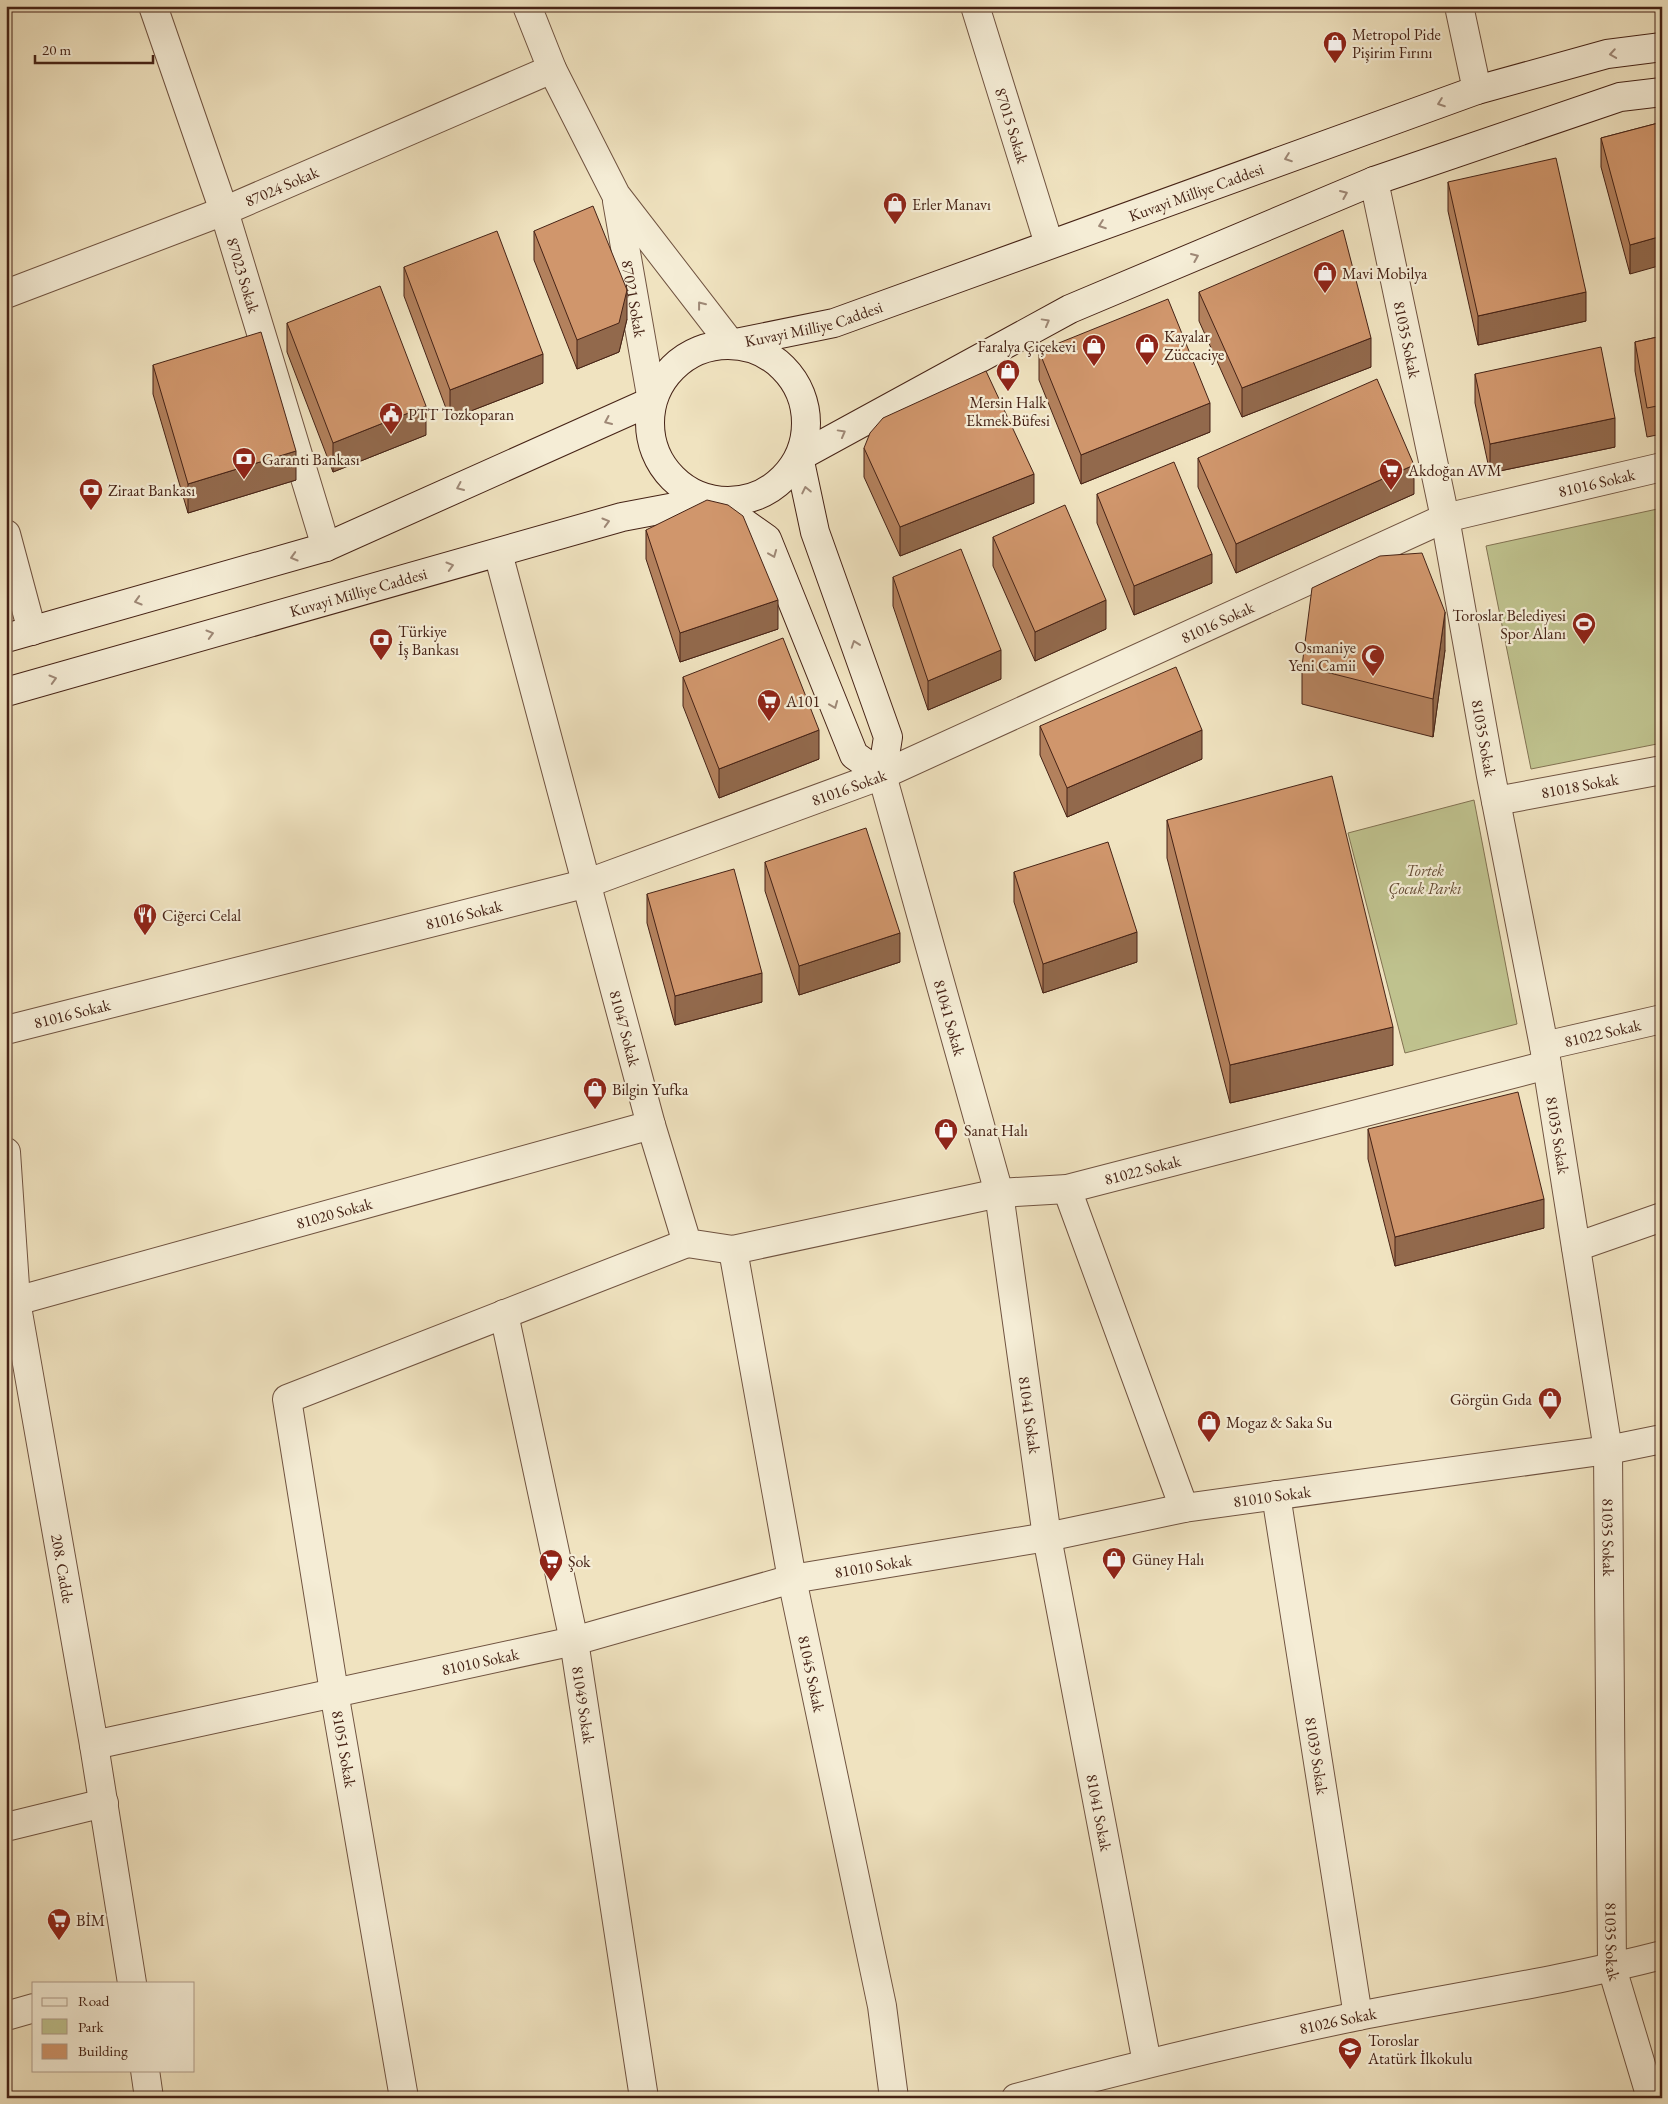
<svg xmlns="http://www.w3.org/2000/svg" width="1668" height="2104" font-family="'EB Garamond',serif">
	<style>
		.green { fill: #bfc28e; stroke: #827252 }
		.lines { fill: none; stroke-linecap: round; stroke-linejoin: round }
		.minor-casing { stroke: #705340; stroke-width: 30 }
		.tertiary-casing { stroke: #705340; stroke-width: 30 }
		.secondary-casing { stroke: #462316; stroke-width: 30 }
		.minor { stroke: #f5edd6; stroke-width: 28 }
		.tertiary { stroke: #f5edd6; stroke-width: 28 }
		.secondary { stroke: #f5edd6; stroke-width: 28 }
		.wall { fill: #b3815d; stroke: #462316 }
		.shaded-wall { fill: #92694c; stroke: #462316 }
		.building { fill: #d0966c; stroke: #462316 }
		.oneway { stroke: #9e8876 }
		.labels { text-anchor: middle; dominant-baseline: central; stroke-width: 4.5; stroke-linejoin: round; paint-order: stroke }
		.poi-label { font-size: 16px; fill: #462316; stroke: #f5edd6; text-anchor: start }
		.street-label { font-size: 16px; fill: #462316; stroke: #f5edd6 }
		.park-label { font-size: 16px; font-style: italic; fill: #644b34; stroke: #f5edd6 }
	</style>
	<rect width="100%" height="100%" fill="#f0e3c0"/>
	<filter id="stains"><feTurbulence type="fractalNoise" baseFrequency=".004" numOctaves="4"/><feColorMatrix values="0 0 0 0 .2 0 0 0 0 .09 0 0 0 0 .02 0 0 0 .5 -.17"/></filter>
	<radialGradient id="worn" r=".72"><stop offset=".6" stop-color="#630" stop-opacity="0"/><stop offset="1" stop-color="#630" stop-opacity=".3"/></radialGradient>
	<path class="green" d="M1662,508V743L1531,769L1486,546Z
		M1474,800L1517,1024L1405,1053L1348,833Z"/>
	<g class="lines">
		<g class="minor-casing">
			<g id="minor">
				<path id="s1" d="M153,6L224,211L326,547"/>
				<path id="s2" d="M975,6L1049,244"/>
				<path d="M1459,6L1477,90"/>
				<path id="s3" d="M1374,181L1445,518L1491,776L1544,1046L1608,1450L1612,1968L1651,2098"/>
				<path id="s4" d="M6,294L224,211L552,69"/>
				<path d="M6,534L32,631"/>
				<path id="s5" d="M498,553L651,1125L687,1243L733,1250L999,1193L1067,1189L1547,1065"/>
				<path id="s6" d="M882,775L999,1193L1047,1537L1147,2063"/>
				<path id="s7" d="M1496,801L1662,770"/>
				<path id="s8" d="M6,1030L588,883L882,775L1445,518L1662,467"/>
				<path id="s9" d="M1544,1046L1662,1019"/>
				<path d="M1067,1189L1184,1508"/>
				<path d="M1576,1247L1662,1217"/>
				<path id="s10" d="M733,1250L792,1579L882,2006L894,2098"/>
				<path id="s11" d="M16,1301L651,1125"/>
				<path id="s12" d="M504,1314L574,1641L644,2098"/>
				<path id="s13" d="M1276,1495L1358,2016"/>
				<path id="s14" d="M94,1745L574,1641L792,1579L1047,1537L1184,1508L1608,1450L1662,1439"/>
				<path d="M6,1827L104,1803"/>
				<path d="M6,2016L34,2008"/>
				<path d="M404,2098L334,1692L287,1399L687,1243"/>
				<path id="s15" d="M1016,2098C1130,2067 1243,2040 1358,2016C1459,1996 1562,1981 1662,1955"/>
			</g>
		</g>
		<g class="tertiary-casing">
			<g id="tertiary">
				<path d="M527,6L552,69L616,195L731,344"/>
				<path id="s16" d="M617,201L652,401"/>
				<path id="s17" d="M6,1152L16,1301L94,1745L132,1983"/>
				<path d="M145,2070L149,2098"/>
			</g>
		</g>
		<g class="secondary-casing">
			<g id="secondary">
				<path id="s18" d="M731,344L834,323L1477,90L1607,54L1662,47"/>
				<circle cx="728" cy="423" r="78"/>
				<path d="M6,638L326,547L652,401"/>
				<path id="s19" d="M6,692L622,517L712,500L767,539L854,755L882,775L888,737L815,532L799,457L1070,309L1374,181L1620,97L1662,92"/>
			</g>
		</g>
		<use href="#minor" class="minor"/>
		<use href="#tertiary" class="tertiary"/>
		<use href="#secondary" class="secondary"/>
	</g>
	<path class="wall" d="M1662,122L1630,274L1601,167V138Z
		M1448,182L1586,321L1478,345L1448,211Z
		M534,231L627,319L619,352L577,369L534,260Z
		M404,267L543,383L450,419L404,296Z
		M1199,292L1371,367L1242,417L1199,321Z
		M287,323L426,435L333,472L287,352Z
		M1662,336V434L1647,437L1635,371V342Z
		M1039,351L1210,432L1081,484L1039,380Z
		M153,365L296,480L188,513L153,394Z
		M1475,374L1615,447L1490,473L1475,403Z
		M864,448L1034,503L900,556L864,477Z
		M1198,458L1414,494L1236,573L1198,487Z
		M1097,494L1212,583L1134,615L1097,523Z
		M646,530L778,629L680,662L646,559Z
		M993,537L1106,629L1035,661L993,566Z
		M893,577L1001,679L928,710L893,606Z
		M1445,650L1433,737L1302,704V666Z
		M683,677L819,759L719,798L683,706Z
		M1040,726L1202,759L1067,817L1040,755Z
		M1167,820L1393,1065L1230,1103L1167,858Z
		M765,862L900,962L799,995L765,891Z
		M1014,872L1137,962L1043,993L1014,902Z
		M647,894L762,1002L675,1025L647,923Z
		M1368,1129L1544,1228L1395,1266L1368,1159Z"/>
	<path class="shaded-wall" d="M1662,236V265L1630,274V245Z
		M627,290V319L619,352L577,369V340Z
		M1586,292V321L1478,345V316Z
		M1371,338V367L1242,417V388Z
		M543,354V383L450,419V390Z
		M1210,403V432L1081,484V455Z
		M426,406V435L333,472V443Z
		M1615,418V447L1490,473V444Z
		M296,451V480L188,513V484Z
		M1414,465V494L1236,573V544Z
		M1034,474V503L900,556V527Z
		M1212,554V583L1134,615V586Z
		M778,600V629L680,662V633Z
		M1106,600V629L1035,661V632Z
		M1445,612V650L1433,737V699Z
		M1001,650V679L928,710V681Z
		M819,730V759L719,798V769Z
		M1202,730V759L1067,817V788Z
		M1137,932V962L1043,993V964Z
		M900,933V962L799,995V966Z
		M762,973V1002L675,1025V996Z
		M1393,1027V1065L1230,1103V1065Z
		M1544,1199V1228L1395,1266V1237Z"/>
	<path class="building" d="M1662,122V236L1630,245L1601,138Z
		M1556,158L1586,292L1478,316L1448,182Z
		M593,206L627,290L619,323L577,340L534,231Z
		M1343,230L1371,338L1242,388L1199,292Z
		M497,231L543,354L450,390L404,267Z
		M380,286L426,406L333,443L287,323Z
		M1168,299L1210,403L1081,455L1039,351Z
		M261,332L296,451L188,484L153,365Z
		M1662,336V405L1647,408L1635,342Z
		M1601,347L1615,418L1490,444L1475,374Z
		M986,371L1034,474L900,527L864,448L870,433L883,418Z
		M1377,379L1414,465L1236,544L1198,458Z
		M1174,462L1212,554L1134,586L1097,494Z
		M707,500L728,505L743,516L778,600L680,633L646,530Z
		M1065,505L1106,600L1035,632L993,537Z
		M961,549L1001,650L928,681L893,577Z
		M1422,553L1445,612L1433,699L1302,666L1312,588L1380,556Z
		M783,638L819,730L719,769L683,677Z
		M1176,667L1202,730L1067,788L1040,726Z
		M1332,776L1393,1027L1230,1065L1167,820Z
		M866,828L900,933L799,966L765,862Z
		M1108,842L1137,932L1043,964L1014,872Z
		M734,869L762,973L675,996L647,894Z
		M1518,1092L1544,1199L1395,1237L1368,1129Z"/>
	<defs><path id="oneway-chevron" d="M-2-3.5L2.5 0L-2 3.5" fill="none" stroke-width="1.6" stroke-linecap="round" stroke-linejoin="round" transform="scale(1.25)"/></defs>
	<g class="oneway">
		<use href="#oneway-chevron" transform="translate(1613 54) rotate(171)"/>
		<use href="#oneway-chevron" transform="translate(1441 103) rotate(160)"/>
		<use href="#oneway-chevron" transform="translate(1288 158) rotate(160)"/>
		<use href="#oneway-chevron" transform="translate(1344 194) rotate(-23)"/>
		<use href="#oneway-chevron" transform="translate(1102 225) rotate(160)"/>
		<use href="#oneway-chevron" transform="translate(1195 257) rotate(-23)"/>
		<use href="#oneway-chevron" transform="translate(701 305) rotate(-128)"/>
		<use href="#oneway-chevron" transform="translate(1046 322) rotate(-29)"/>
		<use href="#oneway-chevron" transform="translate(608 421) rotate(156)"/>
		<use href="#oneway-chevron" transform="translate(842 433) rotate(-29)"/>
		<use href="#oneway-chevron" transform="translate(460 487) rotate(156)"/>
		<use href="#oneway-chevron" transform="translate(806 490) rotate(-102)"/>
		<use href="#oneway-chevron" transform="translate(606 522) rotate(-16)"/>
		<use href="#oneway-chevron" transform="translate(773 554) rotate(68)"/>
		<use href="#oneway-chevron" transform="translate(294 557) rotate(164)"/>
		<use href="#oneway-chevron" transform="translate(450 566) rotate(-16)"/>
		<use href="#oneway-chevron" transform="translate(138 601) rotate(164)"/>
		<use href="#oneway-chevron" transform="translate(210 634) rotate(-16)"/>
		<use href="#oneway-chevron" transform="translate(855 644) rotate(-109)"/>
		<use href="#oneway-chevron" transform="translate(53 679) rotate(-16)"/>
		<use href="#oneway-chevron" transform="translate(834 705) rotate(68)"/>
	</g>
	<defs>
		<g id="shop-pin" transform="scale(1.25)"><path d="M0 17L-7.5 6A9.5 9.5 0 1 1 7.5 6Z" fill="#8f2418" stroke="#f5edd6"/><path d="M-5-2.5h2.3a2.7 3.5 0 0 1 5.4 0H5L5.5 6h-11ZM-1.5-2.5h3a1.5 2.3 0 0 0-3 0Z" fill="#fff"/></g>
		<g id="civic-pin" transform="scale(1.25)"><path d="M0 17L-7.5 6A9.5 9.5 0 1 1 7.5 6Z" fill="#8f2418" stroke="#f5edd6"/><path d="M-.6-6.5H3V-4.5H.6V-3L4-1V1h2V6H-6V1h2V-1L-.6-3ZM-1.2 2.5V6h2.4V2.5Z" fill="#fff"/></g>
		<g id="bank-pin" transform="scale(1.25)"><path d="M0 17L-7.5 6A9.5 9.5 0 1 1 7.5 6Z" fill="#8f2418" stroke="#f5edd6"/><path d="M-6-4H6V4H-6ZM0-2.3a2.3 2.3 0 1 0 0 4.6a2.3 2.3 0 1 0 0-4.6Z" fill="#fff"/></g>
		<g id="supermarket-pin" transform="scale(1.25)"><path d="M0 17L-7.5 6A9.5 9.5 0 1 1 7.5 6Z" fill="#8f2418" stroke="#f5edd6"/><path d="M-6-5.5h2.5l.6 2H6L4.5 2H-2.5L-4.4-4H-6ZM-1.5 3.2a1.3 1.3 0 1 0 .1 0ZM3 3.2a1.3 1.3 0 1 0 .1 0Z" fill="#fff"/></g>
		<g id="stadium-pin" transform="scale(1.25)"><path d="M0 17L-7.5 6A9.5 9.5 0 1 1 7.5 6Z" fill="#8f2418" stroke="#f5edd6"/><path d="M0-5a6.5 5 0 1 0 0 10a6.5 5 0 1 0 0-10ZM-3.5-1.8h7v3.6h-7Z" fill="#fff"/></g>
		<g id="mosque-pin" transform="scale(1.25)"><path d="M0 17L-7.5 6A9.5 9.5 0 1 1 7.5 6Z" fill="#8f2418" stroke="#f5edd6"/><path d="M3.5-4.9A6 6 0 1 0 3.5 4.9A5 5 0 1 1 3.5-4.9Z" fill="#fff"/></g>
		<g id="restaurant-pin" transform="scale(1.25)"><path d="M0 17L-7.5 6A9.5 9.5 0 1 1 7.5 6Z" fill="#8f2418" stroke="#f5edd6"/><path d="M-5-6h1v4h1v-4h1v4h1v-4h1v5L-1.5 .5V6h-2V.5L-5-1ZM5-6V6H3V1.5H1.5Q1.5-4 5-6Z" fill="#fff"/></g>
		<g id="school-pin" transform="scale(1.25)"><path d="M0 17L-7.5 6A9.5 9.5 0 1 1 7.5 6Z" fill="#8f2418" stroke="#f5edd6"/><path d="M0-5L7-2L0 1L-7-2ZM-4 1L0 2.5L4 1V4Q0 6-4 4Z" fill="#fff"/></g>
	</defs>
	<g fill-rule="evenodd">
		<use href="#shop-pin" x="1335" y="43"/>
		<use href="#shop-pin" x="895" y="204"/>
		<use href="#shop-pin" x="1325" y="273"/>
		<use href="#shop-pin" x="1147" y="345"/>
		<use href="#shop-pin" x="1094" y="346"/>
		<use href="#shop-pin" x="1008" y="371"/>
		<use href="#civic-pin" x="391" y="414"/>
		<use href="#bank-pin" x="244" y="459"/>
		<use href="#supermarket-pin" x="1391" y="470"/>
		<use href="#bank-pin" x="91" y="490"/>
		<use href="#stadium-pin" x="1584" y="624"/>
		<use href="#bank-pin" x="381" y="640"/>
		<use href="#mosque-pin" x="1373" y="656"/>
		<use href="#supermarket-pin" x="769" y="701"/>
		<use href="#restaurant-pin" x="145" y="915"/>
		<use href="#shop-pin" x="595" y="1089"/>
		<use href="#shop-pin" x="946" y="1130"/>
		<use href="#shop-pin" x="1550" y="1399"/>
		<use href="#shop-pin" x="1209" y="1422"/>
		<use href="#shop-pin" x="1114" y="1559"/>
		<use href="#supermarket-pin" x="551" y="1561"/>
		<use href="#supermarket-pin" x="59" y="1920"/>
		<use href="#school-pin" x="1350" y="2049"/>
	</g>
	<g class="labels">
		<g class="poi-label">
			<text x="1352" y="34">Metropol Pide<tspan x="1352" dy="18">Pişirim Fırını</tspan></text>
			<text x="912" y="204">Erler Manavı</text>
			<text x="1342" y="273">Mavi Mobilya</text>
			<text x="1164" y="336">Kayalar<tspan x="1164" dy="18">Züccaciye</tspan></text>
			<text x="1076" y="346" text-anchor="end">Faralya Çiçekevi</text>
			<text x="1008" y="402" text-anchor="middle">Mersin Halk<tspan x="1008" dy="18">Ekmek Büfesi</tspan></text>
			<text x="408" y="414">PTT Tozkoparan</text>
			<text x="262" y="459">Garanti Bankası</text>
			<text x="1408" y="470">Akdoğan AVM</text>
			<text x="108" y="490">Ziraat Bankası</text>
			<text x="1566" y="615" text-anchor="end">Toroslar Belediyesi<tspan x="1566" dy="18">Spor Alanı</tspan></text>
			<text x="398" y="631">Türkiye<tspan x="398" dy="18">İş Bankası</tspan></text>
			<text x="1356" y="647" text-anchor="end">Osmaniye<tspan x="1356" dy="18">Yeni Camii</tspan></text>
			<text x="786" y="701">A101</text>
			<text x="162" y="915">Ciğerci Celal</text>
			<text x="612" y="1089">Bilgin Yufka</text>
			<text x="964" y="1130">Sanat Halı</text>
			<text x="1532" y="1399" text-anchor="end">Görgün Gıda</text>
			<text x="1226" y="1422">Mogaz &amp; Saka Su</text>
			<text x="1132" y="1559">Güney Halı</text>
			<text x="568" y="1561">Şok</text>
			<text x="76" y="1920">BİM</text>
			<text x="1368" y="2040">Toroslar<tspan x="1368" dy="18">Atatürk İlkokulu</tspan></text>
		</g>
		<g class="street-label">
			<text stroke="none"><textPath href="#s2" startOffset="125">87015 Sokak</textPath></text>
			<text stroke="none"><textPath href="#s4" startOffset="296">87024 Sokak</textPath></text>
			<text stroke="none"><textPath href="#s18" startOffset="490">Kuvayi Milliye Caddesi</textPath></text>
			<text stroke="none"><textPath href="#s1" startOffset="284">87023 Sokak</textPath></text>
			<text stroke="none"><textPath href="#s16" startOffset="99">87021 Sokak</textPath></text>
			<text stroke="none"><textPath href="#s18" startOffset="85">Kuvayi Milliye Caddesi</textPath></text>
			<text stroke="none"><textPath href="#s3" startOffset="162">81035 Sokak</textPath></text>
			<text stroke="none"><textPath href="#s8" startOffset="1688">81016 Sokak</textPath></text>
			<text stroke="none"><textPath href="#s19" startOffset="366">Kuvayi Milliye Caddesi</textPath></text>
			<text stroke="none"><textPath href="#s8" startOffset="1282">81016 Sokak</textPath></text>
			<text stroke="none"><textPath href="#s3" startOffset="568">81035 Sokak</textPath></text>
			<text stroke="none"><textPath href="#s7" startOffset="85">81018 Sokak</textPath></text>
			<text stroke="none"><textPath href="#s8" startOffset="878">81016 Sokak</textPath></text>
			<text stroke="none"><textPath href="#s8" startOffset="472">81016 Sokak</textPath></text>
			<text stroke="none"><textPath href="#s8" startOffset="68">81016 Sokak</textPath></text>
			<text stroke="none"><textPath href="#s6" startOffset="252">81041 Sokak</textPath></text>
			<text stroke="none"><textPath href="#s5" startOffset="492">81047 Sokak</textPath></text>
			<text stroke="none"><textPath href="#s9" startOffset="60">81022 Sokak</textPath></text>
			<text stroke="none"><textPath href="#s3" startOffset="972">81035 Sokak</textPath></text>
			<text stroke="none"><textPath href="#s5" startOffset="1180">81022 Sokak</textPath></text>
			<text stroke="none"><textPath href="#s11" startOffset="330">81020 Sokak</textPath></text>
			<text stroke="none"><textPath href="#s6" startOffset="658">81041 Sokak</textPath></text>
			<text stroke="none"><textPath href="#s14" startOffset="1205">81010 Sokak</textPath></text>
			<text stroke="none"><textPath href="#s3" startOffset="1378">81035 Sokak</textPath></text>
			<text stroke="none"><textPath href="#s14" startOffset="800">81010 Sokak</textPath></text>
			<text stroke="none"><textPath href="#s17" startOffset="421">208. Cadde</textPath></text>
			<text stroke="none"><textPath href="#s14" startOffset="395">81010 Sokak</textPath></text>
			<text stroke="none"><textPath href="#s10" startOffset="431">81045 Sokak</textPath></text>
			<text stroke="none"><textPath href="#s12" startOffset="399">81049 Sokak</textPath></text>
			<text transform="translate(344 1749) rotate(80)">81051 Sokak</text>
			<text stroke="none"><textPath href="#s13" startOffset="264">81039 Sokak</textPath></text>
			<text stroke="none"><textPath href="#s6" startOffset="1062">81041 Sokak</textPath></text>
			<text stroke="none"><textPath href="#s3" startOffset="1782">81035 Sokak</textPath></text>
			<text stroke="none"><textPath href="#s15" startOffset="331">81026 Sokak</textPath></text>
		</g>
		<g class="park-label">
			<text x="1425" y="870">Tortek<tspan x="1425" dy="18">Çocuk Parkı</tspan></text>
		</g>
	</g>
	<rect width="1668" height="2104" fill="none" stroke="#f0e3c0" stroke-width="25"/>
	<rect x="8" y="8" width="1653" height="2089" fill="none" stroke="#462316" stroke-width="2.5"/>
	<rect x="12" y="12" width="1643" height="2079" fill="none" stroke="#462316"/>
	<rect x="32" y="1982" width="162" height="90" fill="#f5edd6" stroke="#af9c89"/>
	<rect x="42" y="1998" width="25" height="8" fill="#f5edd6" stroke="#af9c89"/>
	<text x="78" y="2006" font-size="15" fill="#462316">Road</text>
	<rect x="42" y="2019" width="25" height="15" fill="#bfc28e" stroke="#af9c89"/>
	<text x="78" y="2032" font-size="15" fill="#462316">Park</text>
	<rect x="42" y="2044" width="25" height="15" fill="#d0966c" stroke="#af9c89"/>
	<text x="78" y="2056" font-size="15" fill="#462316">Building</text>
	<path d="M35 55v8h118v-8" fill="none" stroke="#462316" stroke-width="2.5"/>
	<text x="42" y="55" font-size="15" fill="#462316" stroke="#f5edd6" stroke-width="4" paint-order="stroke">20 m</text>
	<rect width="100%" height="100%" filter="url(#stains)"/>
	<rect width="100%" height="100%" fill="url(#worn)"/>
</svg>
